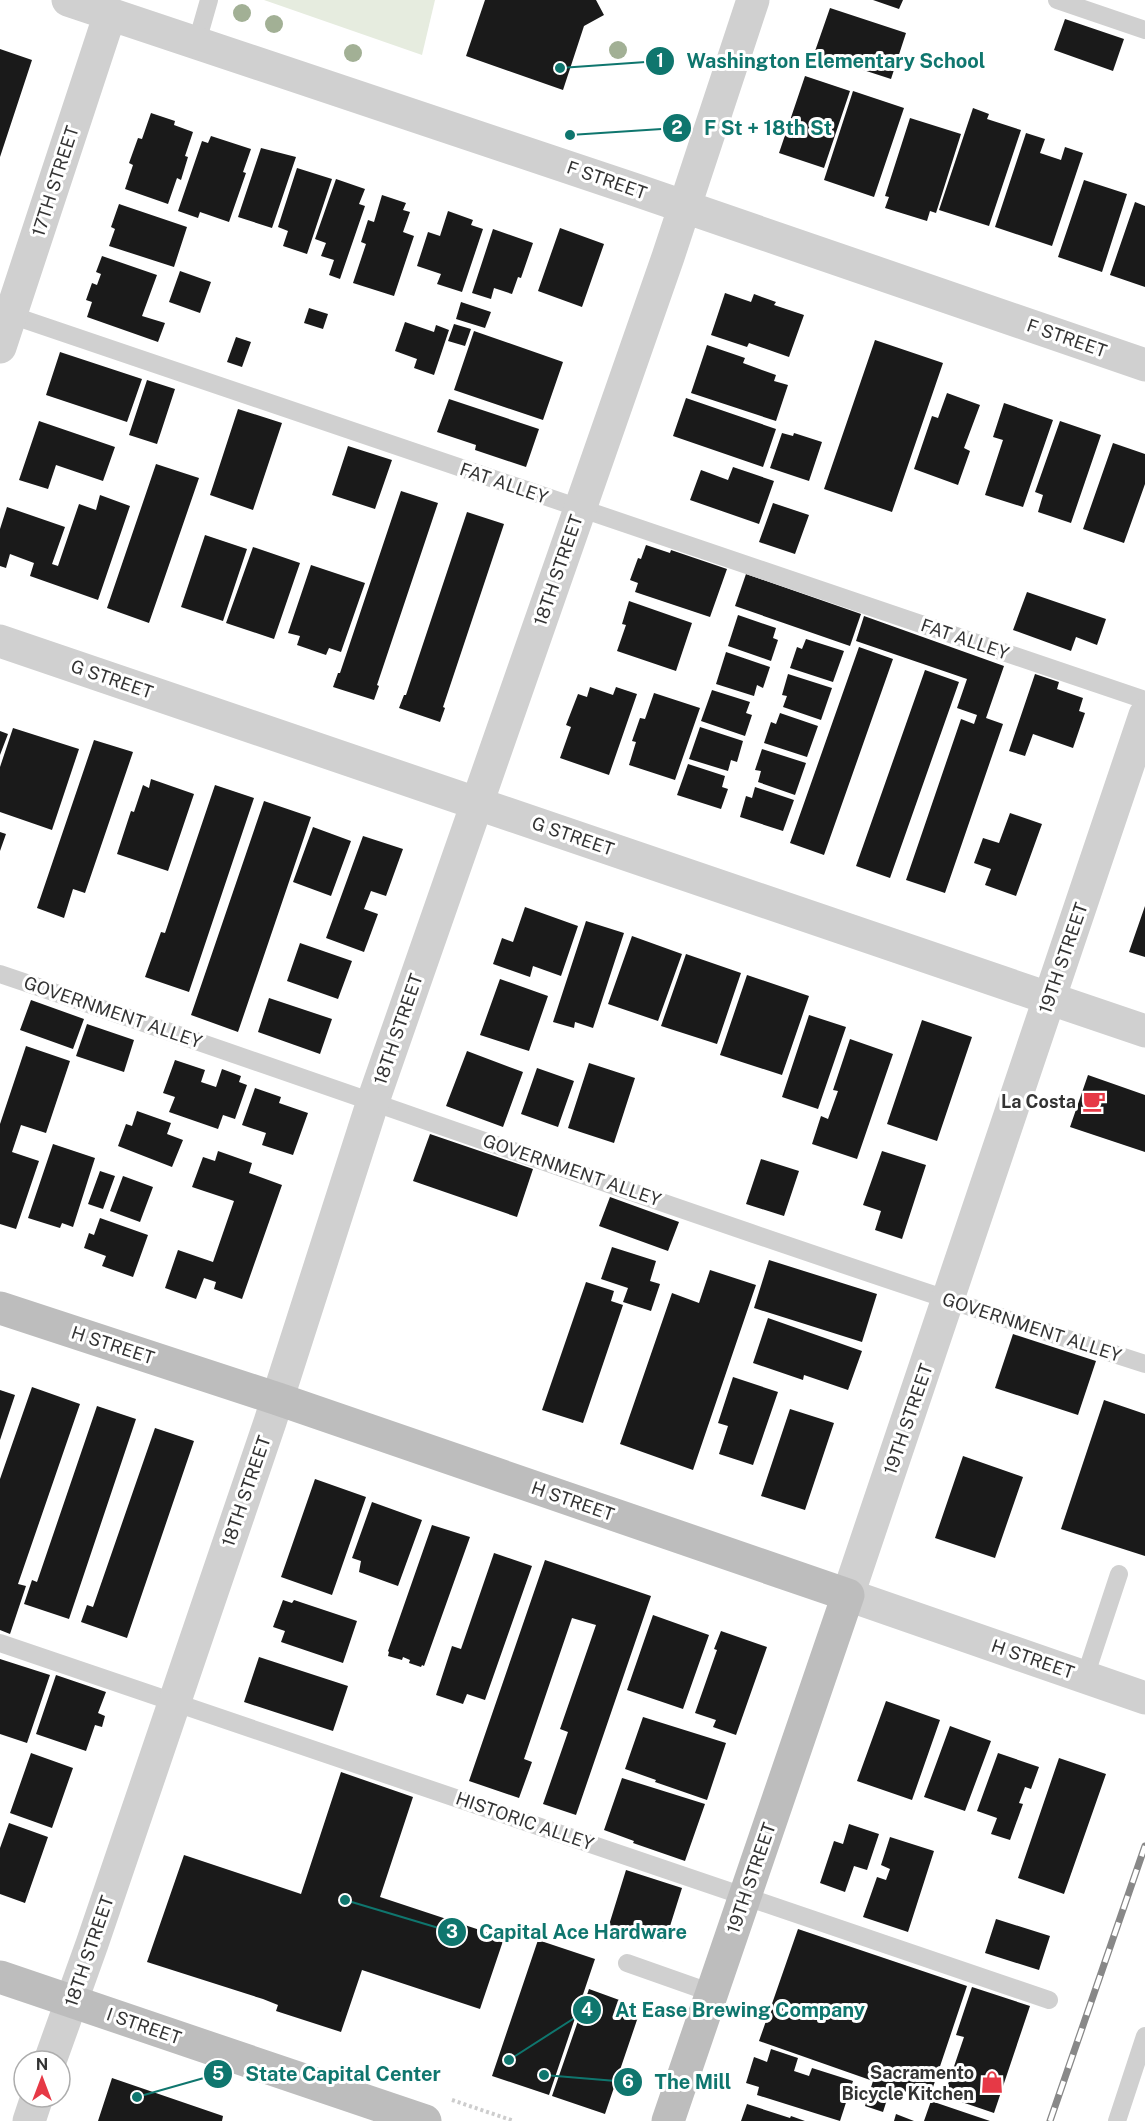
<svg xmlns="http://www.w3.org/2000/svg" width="1145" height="2121" font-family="'Public Sans',sans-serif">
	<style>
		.green { fill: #e6ecdf }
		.building { fill: #1a1a1a }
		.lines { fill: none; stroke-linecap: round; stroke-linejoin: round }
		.path { stroke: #cdcdcd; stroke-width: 4; stroke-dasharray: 3 3; stroke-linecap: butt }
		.lane { stroke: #d0d0d0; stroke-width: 18 }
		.street { stroke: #d0d0d0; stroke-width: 33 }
		.secondary { stroke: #bdbdbd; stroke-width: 33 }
		.rail-casing { stroke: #888; stroke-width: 7 }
		.rail { stroke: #fff; stroke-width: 4.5; stroke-dasharray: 14; stroke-linecap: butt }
		.tree { fill: #a2b095 }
		.labels { text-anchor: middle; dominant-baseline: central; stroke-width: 6; stroke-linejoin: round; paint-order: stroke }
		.street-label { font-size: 18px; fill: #333; stroke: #fff }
		.poi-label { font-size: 18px; font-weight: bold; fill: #333; stroke: #fff; text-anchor: end }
		.leader { fill: none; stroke: #0f766e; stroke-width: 2 }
		.callout-dot { fill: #0f766e; stroke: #fff; stroke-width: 2 }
		.mark-label { font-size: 18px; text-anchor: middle; font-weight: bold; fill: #fff }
		.callout-label { font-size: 20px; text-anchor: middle; font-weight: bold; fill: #0f766e; stroke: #fff; stroke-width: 6; stroke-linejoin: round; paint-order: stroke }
	</style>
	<rect width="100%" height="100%" fill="#fff"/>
	<path class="green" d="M264,0H435L422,55Z"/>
	<path class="building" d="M485,0H596L604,15L584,26L563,90L466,56Z
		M873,0H903L899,9Z
		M830,8L906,33L891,79L814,54Z
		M1065,19L1124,39L1113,71L1054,50Z
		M0,49L32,60L0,157Z
		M805,76L850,91L824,168L779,153Z
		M853,91L904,108L874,197L824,180Z
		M973,108L989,114L987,119L1021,130L989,226L939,210Z
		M151,113L175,121L174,125L193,132L185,156L188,157L181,180L177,178L168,204L125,189L133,165L129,163L138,138L142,139Z
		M910,118L961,134L936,213L930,211L927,221L885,208L889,197L885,196Z
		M1026,133L1045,139L1040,153L1061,160L1065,147L1083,153L1052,246L995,227Z
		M211,136L251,149L243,172L246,173L229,222L200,212L198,218L178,211L202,141L208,143Z
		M261,148L296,157L272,228L238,217Z
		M297,168L332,179L307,254L283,246L288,231L278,227Z
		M336,179L365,189L359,204L365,206L340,279L329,275L334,260L321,256L326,243L315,239Z
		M1084,180L1127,194L1102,272L1058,257Z
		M382,195L406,203L403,210L410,212L403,232L414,236L394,296L353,283L366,244L361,242L368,220L374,222Z
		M1135,202L1145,206V287L1110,275Z
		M119,204L187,227L174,267L109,246L115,229L111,227Z
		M448,211L473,220L471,225L483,229L462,292L437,284L441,274L417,266L428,232L440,236Z
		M560,228L604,244L582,307L538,291Z
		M493,229L533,243L521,278L518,277L512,294L494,288L491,299L472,293Z
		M102,256L157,275L142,316L165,323L158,342L87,317L92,302L86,300L92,283L97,285L101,274L96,272Z
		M180,271L211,282L200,313L169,302Z
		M725,293L751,302L754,294L776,302L774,305L804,315L789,357L749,343L747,347L711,335Z
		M461,302L491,312L485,328L456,319Z
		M309,308L328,314L323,329L304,323Z
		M405,322L434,332L436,325L449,330L434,375L414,368L417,359L395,351Z
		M454,324L471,329L465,346L448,341Z
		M474,331L563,362L543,420L454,390Z
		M236,337L251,342L242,367L227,362Z
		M875,340L943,363L892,512L824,489Z
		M707,345L745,358L743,363L776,375L774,381L788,385L776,421L691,393Z
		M60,352L142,379L127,422L46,395Z
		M147,380L175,389L157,444L129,435Z
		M947,393L980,405L964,448L970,451L958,485L914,469L932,416L938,418Z
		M686,398L776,429L763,467L673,436Z
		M449,399L539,429L526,467L475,450L476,445L437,432Z
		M1004,403L1053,420L1023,507L985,495L1003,440L993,437Z
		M238,409L282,423L253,510L210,495Z
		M39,421L115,447L103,481L56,465L48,489L19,480Z
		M1060,421L1101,435L1071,523L1038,512L1043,495L1035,492Z
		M782,433L793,436L794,433L822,442L809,481L770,468Z
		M1113,443L1145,454V484L1124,543L1083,529Z
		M348,446L392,460L375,509L332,495Z
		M156,464L199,478L149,623L107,608Z
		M733,467L774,481L759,524L690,500L701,470L728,480Z
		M401,491L438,503L377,685L379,686L374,700L333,687L338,673H340Z
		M100,495L130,506L98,600L30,576L34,563L10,554L6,568L0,566V529L7,507L65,527L52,564L58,566L79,504L96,510Z
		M773,503L809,515L795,554L759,542Z
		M467,512L504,524L443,707L445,708L440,722L399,708L404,695H406Z
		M205,535L247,549L223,621L181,607Z
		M646,545L670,553L671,550L727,569L710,617L635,592L638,583L630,580L638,558L641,559Z
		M253,547L300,563L274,639L226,623Z
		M311,565L365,583L341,652L329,648L326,655L297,645L300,636L288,633Z
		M746,574L861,614L850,646L735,606Z
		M1027,592L1106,619L1097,645L1076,637L1071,651L1013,630Z
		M629,601L692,623L676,671L617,651L626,625L622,624Z
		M738,615L776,628L773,638L778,640L771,661L728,646Z
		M864,616L1004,666L986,718L1003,724L945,893L906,880L961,719L974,724L977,715L957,708L967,679L856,641Z
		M806,639L844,651L833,682L790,668L797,647L802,649Z
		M859,647L893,659L824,855L790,843Z
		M726,652L770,667L763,688L757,685L754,696L716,684Z
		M925,670L959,682L890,878L856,866Z
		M788,674L832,688L821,720L783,707L787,696L782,695Z
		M1035,674L1059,682L1057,689L1083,698L1079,711L1085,713L1073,748L1033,734L1025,756L1009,751Z
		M590,687L613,695L616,687L637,694L609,775L560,758L571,727L566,725L578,694L587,697Z
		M712,690L750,702L746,713L752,715L745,736L701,721Z
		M654,693L700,708L675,780L629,765L636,742L632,741L640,718L645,719Z
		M780,713L818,726L807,757L764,743L771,722L776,724Z
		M700,727L743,741L737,762L731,760L728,771L689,759Z
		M13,728L79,749L52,830L0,812V767Z
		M0,731L8,734L0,755Z
		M94,740L133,752L85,893L73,889L64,918L37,908Z
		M762,749L806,763L795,795L758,782L761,771L755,770Z
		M688,764L725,776L722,787L728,789L721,809L677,795Z
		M151,779L194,794L168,871L117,854L131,811L134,812L143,785L149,788Z
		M215,785L254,798L189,992L145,977L161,932L165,933Z
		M755,787L794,800L783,831L740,817L746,796L752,798Z
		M264,801L311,817L238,1032L191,1015Z
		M1010,813L1042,824L1016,896L985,885L991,869L974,863L983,838L999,843Z
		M313,827L351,841L331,896L293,882Z
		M0,832L6,834L0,851Z
		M363,836L403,849L386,896L371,891L364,909L378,914L364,952L326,938Z
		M1145,906V957L1129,952Z
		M525,907L578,926L561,976L533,966L530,977L493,964L502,938L513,942Z
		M586,921L624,933L593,1028L575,1022L574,1028L553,1022Z
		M632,936L682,954L658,1021L608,1004Z
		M300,943L352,961L338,999L287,981Z
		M686,954L741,973L717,1044L661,1026Z
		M747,975L809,996L782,1075L720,1055Z
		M500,979L548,996L529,1051L480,1035Z
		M269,998L332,1019L320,1054L258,1032Z
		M31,1000L84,1019L73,1049L20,1030Z
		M809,1015L846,1027L818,1109L782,1097Z
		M922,1020L972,1037L937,1141L887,1124Z
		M87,1024L134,1040L124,1072L76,1056Z
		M850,1039L893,1054L857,1159L812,1144L821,1116L828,1119L838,1091L833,1090Z
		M26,1046L70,1061L46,1133L21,1125L12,1152L39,1161L16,1229L0,1224V1124Z
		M467,1051L523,1072L503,1127L446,1106Z
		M175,1060L205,1070L201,1082L216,1087L222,1069L241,1076L239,1082L247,1085L235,1119L223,1115L218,1129L169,1112L175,1097L163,1093Z
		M589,1063L635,1078L614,1143L568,1128Z
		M537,1068L574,1081L558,1127L521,1114Z
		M1088,1075L1145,1095V1152L1070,1127Z
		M255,1088L281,1097L279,1103L308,1113L293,1155L262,1145L266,1133L242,1125Z
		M137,1111L171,1123L167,1134L183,1140L172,1167L118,1146L126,1124L132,1126Z
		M430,1134L533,1169L517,1217L413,1181Z
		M53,1144L95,1158L73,1227L62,1223L60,1228L28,1218Z
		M218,1151L252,1163L249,1173L282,1185L242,1299L214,1289L216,1282L204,1278L196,1299L165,1288L178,1250L213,1262L234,1201L192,1187L203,1157L215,1161Z
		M882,1151L926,1165L902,1239L875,1230L881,1211L863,1205Z
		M761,1159L799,1171L784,1216L746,1204Z
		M100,1171L115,1176L103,1209L88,1204Z
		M123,1176L153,1187L140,1222L110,1211Z
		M610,1197L679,1222L668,1251L599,1226Z
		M100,1218L148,1235L133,1277L102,1266L106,1256L84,1248L89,1233L94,1235Z
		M612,1247L656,1261L650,1281L660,1284L651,1311L623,1302L628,1288L601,1279Z
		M769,1260L877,1294L862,1342L754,1308Z
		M710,1270L756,1285L693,1470L620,1444L672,1293L699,1303Z
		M586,1282L614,1291L611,1301L623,1305L583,1423L542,1410Z
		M768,1318L862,1351L848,1390L804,1375L803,1380L753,1363Z
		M1013,1334L1096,1361L1078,1415L995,1388Z
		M733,1377L778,1392L753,1465L719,1454L728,1426L718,1423Z
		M32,1387L80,1404L18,1584L26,1586L10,1634L0,1630V1479Z
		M0,1390L15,1395L0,1440Z
		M1104,1400L1145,1414V1556L1061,1529Z
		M97,1406L136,1419L69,1619L24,1604L32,1580L37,1582Z
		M790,1409L834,1423L805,1510L761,1496Z
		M155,1428L194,1441L127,1638L81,1622L87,1605L93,1607Z
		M963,1456L1023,1477L995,1558L935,1538Z
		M315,1479L366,1497L332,1595L281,1577Z
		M372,1502L422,1520L398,1586L359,1572L361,1561L352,1558Z
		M432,1525L470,1537L424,1666L422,1665L421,1667L409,1663L410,1660L403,1657L402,1660L388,1656L389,1652L388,1651Z
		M494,1553L532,1566L485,1700L467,1694L463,1704L436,1695L452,1646L461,1649Z
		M545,1560L651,1596L576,1815L543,1804L568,1732L560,1729L596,1625L572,1618L524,1759L532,1762L519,1798L469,1781Z
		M283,1600L292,1603L294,1600L357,1621L343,1663L281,1642L285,1631L273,1627Z
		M653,1615L709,1635L683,1709L627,1690Z
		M721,1631L767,1647L736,1735L713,1727L716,1720L695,1713L717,1650L714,1649Z
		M259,1657L348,1686L333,1731L244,1702Z
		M0,1659L50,1675L27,1743L0,1734Z
		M56,1675L106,1692L98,1713L105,1716L102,1727L95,1725L86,1751L36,1734Z
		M886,1701L940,1720L912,1800L857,1781Z
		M643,1717L726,1743L707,1800L655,1782L656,1780L625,1769Z
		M950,1726L991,1741L965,1811L924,1797Z
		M31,1753L73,1768L52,1828L10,1813Z
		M998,1753L1039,1767L1031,1789L1025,1787L1019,1803L1023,1804L1010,1840L991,1834L997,1818L977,1811Z
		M1059,1758L1106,1774L1064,1894L1018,1878Z
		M341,1772L413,1797L380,1897L504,1938L480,2009L362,1970L341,2032L276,2011L278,2005L263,1999L147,1962L184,1855L301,1894Z
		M622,1778L705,1804L685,1861L633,1843L634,1841L604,1830Z
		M9,1823L48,1837L25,1903L0,1894V1848Z
		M849,1824L879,1834L867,1870L854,1866L845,1892L820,1883L834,1841L843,1844Z
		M890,1837L934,1851L908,1932L863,1917L877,1877L886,1880L890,1869L881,1865Z
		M626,1870L682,1888L665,1942L609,1925Z
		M996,1919L1050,1936L1039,1970L985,1953Z
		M798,1929L967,1986L929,2099L891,2087L883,2112L865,2106L873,2081L759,2041Z
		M538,1940L595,1959L549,2095L492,2076Z
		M972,1987L1030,2006L994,2113L944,2096L964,2037L956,2035Z
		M589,1989L622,2001L619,2011L638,2017L605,2114L552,2096Z
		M771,2049L798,2058L794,2071L809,2076L812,2068L853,2081L840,2121L757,2095L759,2087L746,2083L754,2057L767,2062Z
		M112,2078L223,2116L222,2121H98Z
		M931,2101L990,2121H924Z
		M747,2104L790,2118L791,2116L805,2121H741Z
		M896,2114L914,2121H894Z"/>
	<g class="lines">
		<path class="path" d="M452,2100L514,2121"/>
		<path class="lane" d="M1057,0L1145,30
			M197,42L209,0
			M5,313L1145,700
			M0,974C382,1103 761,1241 1145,1364
			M0,1643L1049,2000
			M1085,1677L1119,1574
			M627,1963L712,1993
			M1117,2121L1145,2036"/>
		<path class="street" d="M68,0L633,189L1145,365
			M0,347L110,14
			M0,641L1145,1031
			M1145,715L848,1595L1145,1698
			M50,2061L92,1944L270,1422L373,1101L668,257L753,0
			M29,2121L37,2097"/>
		<path class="secondary" d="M0,1308L278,1399L848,1595L668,2121
			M0,1977L425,2121"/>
		<g class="rail-casing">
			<path id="rail" d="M1050,2121L1145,1846"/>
		</g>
		<use href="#rail" class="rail"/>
	</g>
	<g class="tree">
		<circle cx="242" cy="13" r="9"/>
		<circle cx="274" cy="24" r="9"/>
		<circle cx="618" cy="50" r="9"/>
		<circle cx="353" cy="53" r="9"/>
	</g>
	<defs>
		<g id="cafe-bare" transform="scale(1.8)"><path d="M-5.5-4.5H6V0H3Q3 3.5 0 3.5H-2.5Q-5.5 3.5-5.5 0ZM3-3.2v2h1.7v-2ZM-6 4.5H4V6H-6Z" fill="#e63946" stroke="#fff" stroke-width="2.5" paint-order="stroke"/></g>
		<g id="shop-bare" transform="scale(1.8)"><path d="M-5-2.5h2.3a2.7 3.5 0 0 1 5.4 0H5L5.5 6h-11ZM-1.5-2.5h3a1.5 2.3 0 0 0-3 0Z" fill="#e63946" stroke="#fff" stroke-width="2.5" paint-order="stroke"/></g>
	</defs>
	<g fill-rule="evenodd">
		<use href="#cafe-bare" x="1094" y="1101"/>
		<use href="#shop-bare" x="992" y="2082"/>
	</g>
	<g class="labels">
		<g class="street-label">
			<text transform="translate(607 180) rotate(19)">F STREET</text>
			<text transform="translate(55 181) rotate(-72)">17TH STREET</text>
			<text transform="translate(1067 338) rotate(19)">F STREET</text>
			<text transform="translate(504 483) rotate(19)">FAT ALLEY</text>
			<text transform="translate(558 570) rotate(-71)">18TH STREET</text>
			<text transform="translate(965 639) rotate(19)">FAT ALLEY</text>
			<text transform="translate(112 679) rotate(19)">G STREET</text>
			<text transform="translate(573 836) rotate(19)">G STREET</text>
			<text transform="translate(1063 958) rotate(-71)">19TH STREET</text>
			<text transform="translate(113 1012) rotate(19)">GOVERNMENT ALLEY</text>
			<text transform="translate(398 1029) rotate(-71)">18TH STREET</text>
			<text transform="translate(572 1170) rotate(19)">GOVERNMENT ALLEY</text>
			<text transform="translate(1032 1327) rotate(18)">GOVERNMENT ALLEY</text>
			<text transform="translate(113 1345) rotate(18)">H STREET</text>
			<text transform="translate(908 1419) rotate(-71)">19TH STREET</text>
			<text transform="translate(246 1491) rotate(-71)">18TH STREET</text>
			<text transform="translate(573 1501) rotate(19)">H STREET</text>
			<text transform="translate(1033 1659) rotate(19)">H STREET</text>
			<text transform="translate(525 1821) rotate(19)">HISTORIC ALLEY</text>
			<text transform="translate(751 1878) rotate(-71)">19TH STREET</text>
			<text transform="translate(89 1951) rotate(-71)">18TH STREET</text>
			<text transform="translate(144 2026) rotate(19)">I STREET</text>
		</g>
		<g class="poi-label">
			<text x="1076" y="1101">La Costa</text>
			<text x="974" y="2072">Sacramento<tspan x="974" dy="21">Bicycle Kitchen</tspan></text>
		</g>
	</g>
	<path class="leader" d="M560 68L660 61M570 135L677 128M345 1900L452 1932M509 2060L587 2010M137 2097L218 2074M544 2075L628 2082"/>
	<g class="callout-dot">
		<circle cx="560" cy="68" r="6"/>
		<circle cx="570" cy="135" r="6"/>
		<circle cx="345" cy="1900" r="6"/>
		<circle cx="509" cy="2060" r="6"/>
		<circle cx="137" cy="2097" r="6"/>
		<circle cx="544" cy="2075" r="6"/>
		<circle cx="660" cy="61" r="15"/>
		<circle cx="677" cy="128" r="15"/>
		<circle cx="452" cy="1932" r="15"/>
		<circle cx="587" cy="2010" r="15"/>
		<circle cx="218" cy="2074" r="15"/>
		<circle cx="628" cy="2082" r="15"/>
	</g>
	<g class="mark-label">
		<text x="660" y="67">1</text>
		<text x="677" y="134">2</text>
		<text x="452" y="1938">3</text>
		<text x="587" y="2016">4</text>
		<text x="218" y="2080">5</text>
		<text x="628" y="2088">6</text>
	</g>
	<g class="callout-label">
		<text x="836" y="68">Washington Elementary School</text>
		<text x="768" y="135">F St + 18th St</text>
		<text x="583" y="1939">Capital Ace Hardware</text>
		<text x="740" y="2017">At Ease Brewing Company</text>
		<text x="343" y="2081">State Capital Center</text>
		<text x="693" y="2089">The Mill</text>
	</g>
	<g transform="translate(42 2079)"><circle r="28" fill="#ffffff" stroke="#adadad" stroke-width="1.5"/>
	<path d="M0-4.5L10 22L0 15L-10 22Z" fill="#e63946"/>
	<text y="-9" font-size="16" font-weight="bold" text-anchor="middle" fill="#333333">N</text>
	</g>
</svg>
